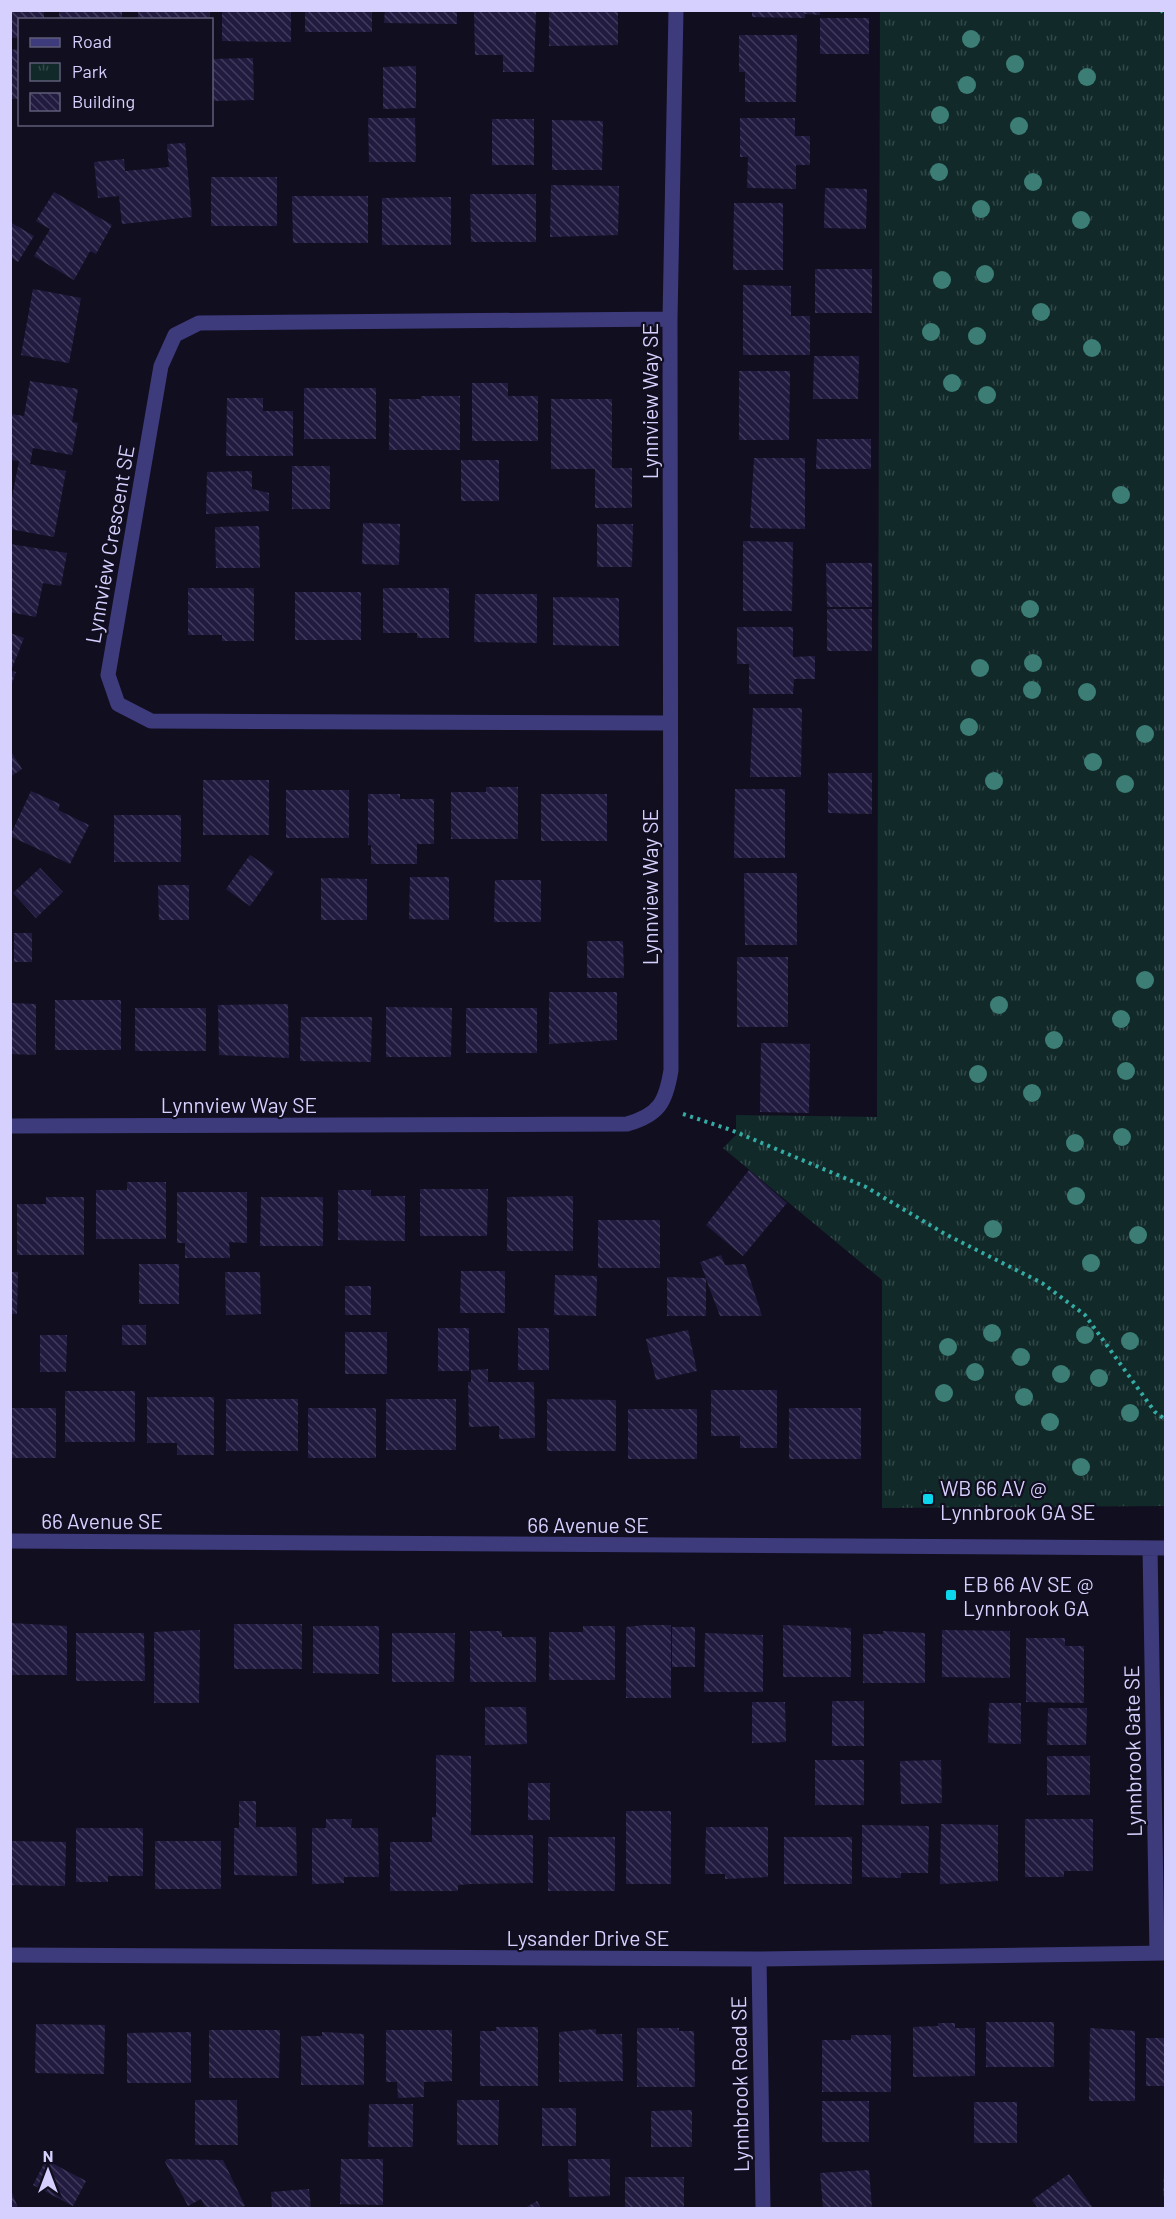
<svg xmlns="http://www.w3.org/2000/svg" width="1176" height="2219" font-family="Barlow,sans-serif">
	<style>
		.park { fill: url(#park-tufts) }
		.building { fill: url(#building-back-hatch) }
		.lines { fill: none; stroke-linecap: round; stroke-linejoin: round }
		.path { stroke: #34aca4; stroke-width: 4; stroke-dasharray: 3 4.5; stroke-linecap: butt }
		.minor { stroke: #3e3b7d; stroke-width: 15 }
		.tree { fill: #3c7d75 }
		.poi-dot { fill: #0cd6ec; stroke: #110e20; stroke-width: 2 }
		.labels { text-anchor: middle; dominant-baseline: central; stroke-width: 4.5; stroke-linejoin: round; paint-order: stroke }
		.street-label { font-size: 21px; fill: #d5d0fd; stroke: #110e20 }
		.poi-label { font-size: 21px; fill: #d5d0fd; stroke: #110e20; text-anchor: start }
	</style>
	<defs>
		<pattern id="park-tufts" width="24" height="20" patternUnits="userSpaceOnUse" patternTransform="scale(1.5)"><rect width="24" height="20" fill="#112a29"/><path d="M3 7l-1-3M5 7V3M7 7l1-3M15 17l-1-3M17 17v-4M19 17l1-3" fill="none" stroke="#334849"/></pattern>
		<pattern id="building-back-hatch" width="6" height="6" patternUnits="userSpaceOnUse" patternTransform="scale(1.5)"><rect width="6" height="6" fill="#221b40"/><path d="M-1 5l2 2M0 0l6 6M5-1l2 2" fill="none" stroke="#413b5c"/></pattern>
	</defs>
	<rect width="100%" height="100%" fill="#110e20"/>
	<path class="park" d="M880,11H1165V1506L882,1508V1280L723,1148L736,1135V1115L877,1117Z"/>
	<path class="building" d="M10,10H44V20H20V38H10Z
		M59,10H122V20H59Z
		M138,10H210V20H138Z
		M222,10H291V42L222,41Z
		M305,10H372V32H305Z
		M385,10H457V24L384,23Z
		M474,10H536L534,72H503V55H475Z
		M549,10H618V45L549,46Z
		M752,10H820V15L805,14V18L752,17Z
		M820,18H869V54H820Z
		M739,35H797L796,102H745V72H739Z
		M20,49V99H10V50Z
		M253,58L254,100L212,101V59Z
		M416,66V108L383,109V67Z
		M368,118H415L416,162H369Z
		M740,118H795V136H810V165H796V189L747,188L748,157H740Z
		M492,119H534V165H492Z
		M552,120L603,121L602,170H552Z
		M185,143L192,217L122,224L119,196L98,198L94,162L124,159L125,171L169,167L167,144Z
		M211,177H277V226H211Z
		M551,185L619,186L618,235L550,237Z
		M825,188L867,189L866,229L824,228Z
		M54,192L112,225L96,254L90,251L74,280L34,256L50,229L36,221Z
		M470,194H536V242H471Z
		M292,196H368V243H293Z
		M451,197V245H382V198Z
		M734,203H783V270H733Z
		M10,222L34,236L18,262L10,257Z
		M815,269H872V313H815Z
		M743,285L791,286V316H810V355H743Z
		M33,289L81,298L69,363L21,355Z
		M814,356H859L858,399H813Z
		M739,371H790L789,440H739Z
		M30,381L78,389L72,422L78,423L72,455L33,448L30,464L66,471L54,537L10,529V508L19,461L10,460V414L24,416Z
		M472,383H508V396H538V441H472Z
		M304,388H376V439H304Z
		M421,396H460V450H389V399H421Z
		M227,398H263V411H293V456H226Z
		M551,399H612V468H632V508H595V469H551Z
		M817,439H871V469H816Z
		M754,458H805V529L750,528Z
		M461,460H499V501H461Z
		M292,466H330V509H292Z
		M252,471V489L269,493V511L206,514L207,472Z
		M363,523L400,524L399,565L362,564Z
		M597,524H633L632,567H597Z
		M259,526L260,568H216L215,527Z
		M743,541L793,542L792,611H743Z
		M10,544L67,553L61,586L43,583L36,617L10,612Z
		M826,563H872V607H827Z
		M188,588H254V641H222V635H188Z
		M383,588H449V638H417V633H383Z
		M295,592H361V640H295Z
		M475,594H537V643L474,642Z
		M553,597L619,598V646L553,645Z
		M827,609H872V651H827Z
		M737,627H793V657L815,656V679H794L793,694H749V664H737Z
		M10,633L24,638L11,671L16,672L11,686Z
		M753,708H802L801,777H750Z
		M10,750L22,769L10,777Z
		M828,773H872V814L828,813Z
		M203,780H269V835H203Z
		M486,787H518V839H451V792H486Z
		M735,789H785V858H734Z
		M286,790H349V838H286Z
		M31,791L60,804L58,810L89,825L70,864L10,836Z
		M368,794H400V799H434V844H417V864H371V845H368Z
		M541,794H607V841H541Z
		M114,815H181V862H114Z
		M250,855L274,872L250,906L226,889Z
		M40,868L63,892L36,918L13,893Z
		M744,873H797V945H745Z
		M410,877H449V920L409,919Z
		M321,878L367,879V920H321Z
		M495,880H541V922H494Z
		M158,885H189V920H159Z
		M14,933H32V962H14Z
		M587,941H623L624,978H587Z
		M737,957H788V1027H737Z
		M549,992H617V1040L549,1044Z
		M55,1000H121V1050H55Z
		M10,1003L36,1004V1055L10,1054Z
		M288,1004L289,1058L219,1055L218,1005Z
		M386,1007L452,1008L451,1057H386Z
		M135,1008H206V1051H135Z
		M466,1008H537V1053H466Z
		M301,1017H372L371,1062L300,1061Z
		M761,1043L810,1044L809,1113L760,1112Z
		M749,1170L787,1203L743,1256L706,1225Z
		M127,1182H166V1239H96V1190H127Z
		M420,1189H488L487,1236H420Z
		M338,1190H371V1196H405V1241L338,1240Z
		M177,1192H247V1243L229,1242L230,1258H185V1243H177Z
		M573,1196V1251H507V1197Z
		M46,1197H84V1255H17V1204H46Z
		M261,1197H323V1246H260Z
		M598,1220H660V1268H598Z
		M721,1255L725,1265L745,1264L762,1316H720L706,1279V1316H667V1277L706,1278L700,1262Z
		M139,1264H179V1304H139Z
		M461,1271H505V1313H460Z
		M10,1272H18L17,1314H10Z
		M225,1272H260L261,1314L226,1315Z
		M555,1275L597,1276L596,1316L554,1315Z
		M345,1286H371V1315H345Z
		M122,1325H146V1345H122Z
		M438,1328H469V1371H438Z
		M518,1328H549V1370H518Z
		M688,1330L697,1371L656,1380L646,1339Z
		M345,1332H387V1374H345Z
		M40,1335H67L66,1372H40Z
		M488,1369V1382H534L535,1438L499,1439V1426L469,1427L468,1382H471V1370Z
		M711,1390H777V1448H740V1436H711Z
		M65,1391H135V1442H65Z
		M147,1397H214V1455H177V1443H147Z
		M226,1399H298V1451H226Z
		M386,1399H456V1450H386Z
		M547,1399L616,1400V1451H547Z
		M10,1408H56V1458H10Z
		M308,1408H376V1458H308Z
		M789,1408H861V1459H789Z
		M628,1409H697V1459H628Z
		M10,1623L67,1626V1675H10Z
		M234,1624H302V1669H234Z
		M644,1625H671V1698H626V1627Z
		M783,1625L851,1628V1677H783Z
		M313,1626H379V1674L313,1673Z
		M583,1626H615V1680H549V1632H583Z
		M672,1627H695V1667H672Z
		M200,1630L199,1703H154V1632Z
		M942,1630L1010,1631V1678L942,1677Z
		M470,1631H502V1637H536V1682H470Z
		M883,1631L925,1633V1683H863V1634H883Z
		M76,1633H144L145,1681H76Z
		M392,1633H455L454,1682H392Z
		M705,1633L763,1635V1692H704Z
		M1026,1638H1065V1646H1084V1703L1026,1702Z
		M832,1701H864V1746H832Z
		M752,1702H785L786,1742L752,1743Z
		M989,1703H1021V1744L988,1743Z
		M485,1707H526L527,1744L485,1745Z
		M1048,1708H1087L1086,1745H1047Z
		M436,1755L471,1756V1835H533V1883L471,1884L458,1885V1891H390V1842H432V1817H436Z
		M1047,1756H1090V1795H1047Z
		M815,1760H864V1805H815Z
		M941,1760L942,1803L901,1804L900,1761Z
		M528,1783H550V1820H528Z
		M239,1801H256V1827H296L297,1876L234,1875V1828H239Z
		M626,1811H671V1884H626Z
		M326,1819H352L351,1828H378L379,1877H344V1883L312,1884V1828H326Z
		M1025,1819H1093V1871H1064V1877H1025Z
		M941,1824L998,1825V1881L940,1884Z
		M862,1825L929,1826L928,1873H901V1878L862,1877Z
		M706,1827H768V1877L725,1879V1874H705Z
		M76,1828H143V1876H108V1882H76Z
		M548,1837H615V1891H548Z
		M784,1837H852V1884H784Z
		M10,1841L66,1842L65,1886L10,1885Z
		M155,1841H221V1889H155Z
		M986,2022H1054V2067H986Z
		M938,2023H955V2028H975V2076L913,2077V2027L938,2026Z
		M36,2024L105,2025L104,2074L35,2073Z
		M496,2027H538V2086H480V2031H496Z
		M637,2028H679V2031H694L695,2087H637Z
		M1090,2028L1135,2031V2101H1089Z
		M596,2029V2034H622L623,2081L559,2082V2032Z
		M209,2030H280L279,2078H209Z
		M386,2030H452V2081L424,2082V2097L398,2098L397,2082H386Z
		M191,2032V2083H127V2033Z
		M322,2032L364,2034V2085H301V2036H322Z
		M851,2035H891V2092H822V2040H851Z
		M1146,2038H1166V2086H1146Z
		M195,2100H237L238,2145H195Z
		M457,2100H499L498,2145H457Z
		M822,2101H869V2142H822Z
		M974,2102H1017V2143H974Z
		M369,2104H413V2147H368Z
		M542,2108H576V2146H542Z
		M692,2110V2147H651V2111Z
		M167,2159L223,2160L245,2206L239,2208H206L201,2199L188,2206L165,2162Z
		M341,2159H383V2205L340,2204Z
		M568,2159H610V2196L569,2197Z
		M46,2160L86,2181L73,2206L33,2185Z
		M1164,2168H1166V2196H1163Z
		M869,2170L872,2208H823L820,2173Z
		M1069,2174L1093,2208H1038L1032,2200Z
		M625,2177H684V2208H625Z
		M309,2189L311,2208H272L271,2192Z
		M10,2190H11L18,2208H10Z
		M537,2201L541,2208H525Z"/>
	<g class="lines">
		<path class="path" d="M1161,10L1166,16
			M683,1114L731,1130L866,1187L945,1234L1042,1283L1085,1315L1155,1412L1166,1420"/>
		<path class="minor" d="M669,723L151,721L118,704L108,675L161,366L175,335L199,323L670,319
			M10,1126L627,1124C659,1115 666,1102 671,1070L670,319L676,10
			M10,1541L1166,1548
			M1150,1548L1157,1953
			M10,1955L759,1959L1166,1953
			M759,1959L763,2208"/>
	</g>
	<g class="tree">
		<circle cx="971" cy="39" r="9"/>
		<circle cx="1015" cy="64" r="9"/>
		<circle cx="1087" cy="77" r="9"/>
		<circle cx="967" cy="85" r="9"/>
		<circle cx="940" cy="115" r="9"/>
		<circle cx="1019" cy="126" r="9"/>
		<circle cx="939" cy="172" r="9"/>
		<circle cx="1033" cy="182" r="9"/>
		<circle cx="981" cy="209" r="9"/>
		<circle cx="1081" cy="220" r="9"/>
		<circle cx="985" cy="274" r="9"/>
		<circle cx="942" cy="280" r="9"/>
		<circle cx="1041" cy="312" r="9"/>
		<circle cx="931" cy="332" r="9"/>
		<circle cx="977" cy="336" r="9"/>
		<circle cx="1092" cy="348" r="9"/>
		<circle cx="952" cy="383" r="9"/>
		<circle cx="987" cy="395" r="9"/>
		<circle cx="1121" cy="495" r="9"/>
		<circle cx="1030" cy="609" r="9"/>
		<circle cx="1033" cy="663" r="9"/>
		<circle cx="980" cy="668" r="9"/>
		<circle cx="1032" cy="690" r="9"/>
		<circle cx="1087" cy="692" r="9"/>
		<circle cx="969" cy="727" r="9"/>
		<circle cx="1145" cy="734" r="9"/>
		<circle cx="1093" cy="762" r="9"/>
		<circle cx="994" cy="781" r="9"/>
		<circle cx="1125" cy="784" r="9"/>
		<circle cx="1145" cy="980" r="9"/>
		<circle cx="999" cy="1005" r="9"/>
		<circle cx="1121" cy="1019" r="9"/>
		<circle cx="1054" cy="1040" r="9"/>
		<circle cx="1126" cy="1071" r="9"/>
		<circle cx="978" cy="1074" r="9"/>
		<circle cx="1032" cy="1093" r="9"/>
		<circle cx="1122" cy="1137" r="9"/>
		<circle cx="1075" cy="1143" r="9"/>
		<circle cx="1076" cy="1196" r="9"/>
		<circle cx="993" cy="1229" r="9"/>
		<circle cx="1138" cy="1235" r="9"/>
		<circle cx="1091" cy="1263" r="9"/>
		<circle cx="992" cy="1333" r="9"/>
		<circle cx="1085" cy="1335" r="9"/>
		<circle cx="1130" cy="1341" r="9"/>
		<circle cx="948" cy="1347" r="9"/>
		<circle cx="1021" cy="1357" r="9"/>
		<circle cx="975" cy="1372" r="9"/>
		<circle cx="1061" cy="1374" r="9"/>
		<circle cx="1099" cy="1378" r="9"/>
		<circle cx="944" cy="1393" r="9"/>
		<circle cx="1024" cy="1397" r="9"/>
		<circle cx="1130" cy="1413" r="9"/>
		<circle cx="1050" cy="1422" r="9"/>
		<circle cx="1081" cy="1467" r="9"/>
	</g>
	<g class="poi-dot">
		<rect x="922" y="1493" width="12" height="12" rx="3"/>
		<rect x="945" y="1589" width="12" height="12" rx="3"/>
	</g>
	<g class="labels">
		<g class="street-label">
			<text transform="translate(649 401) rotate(-90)">Lynnview Way SE</text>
			<text transform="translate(109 544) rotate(-80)">Lynnview Crescent SE</text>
			<text transform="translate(649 887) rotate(-90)">Lynnview Way SE</text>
			<text x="239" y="1104">Lynnview Way SE</text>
			<text x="102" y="1520">66 Avenue SE</text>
			<text x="588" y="1524">66 Avenue SE</text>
			<text transform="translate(1132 1751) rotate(-91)">Lynnbrook Gate SE</text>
			<text x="588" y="1937">Lysander Drive SE</text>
			<text transform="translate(739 2084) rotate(-91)">Lynnbrook Road SE</text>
		</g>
		<g class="poi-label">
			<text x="940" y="1487">WB 66 AV @<tspan x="940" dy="24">Lynnbrook GA SE</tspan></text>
			<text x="963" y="1583">EB 66 AV SE @<tspan x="963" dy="24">Lynnbrook GA</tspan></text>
		</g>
	</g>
	<rect width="1176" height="2219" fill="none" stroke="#d5d0fd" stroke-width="24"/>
	<rect x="18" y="18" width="195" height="108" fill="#110e20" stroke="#5f5c78" stroke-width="1.5"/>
	<rect x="30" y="38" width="30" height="9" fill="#3e3b7d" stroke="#5f5c78" stroke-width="1.5"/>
	<text x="72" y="48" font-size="18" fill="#d5d0fd">Road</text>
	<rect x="30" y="63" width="30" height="18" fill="url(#park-tufts)" stroke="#5f5c78" stroke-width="1.5"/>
	<text x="72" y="78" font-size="18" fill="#d5d0fd">Park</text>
	<rect x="30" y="93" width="30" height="18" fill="url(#building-back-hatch)" stroke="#5f5c78" stroke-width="1.5"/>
	<text x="72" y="108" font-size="18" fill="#d5d0fd">Building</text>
	<g transform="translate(48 2171)" stroke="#110e20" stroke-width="4.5" paint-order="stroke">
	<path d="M0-4.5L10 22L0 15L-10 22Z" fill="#d5d0fd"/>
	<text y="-9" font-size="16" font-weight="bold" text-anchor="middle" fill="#d5d0fd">N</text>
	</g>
</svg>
